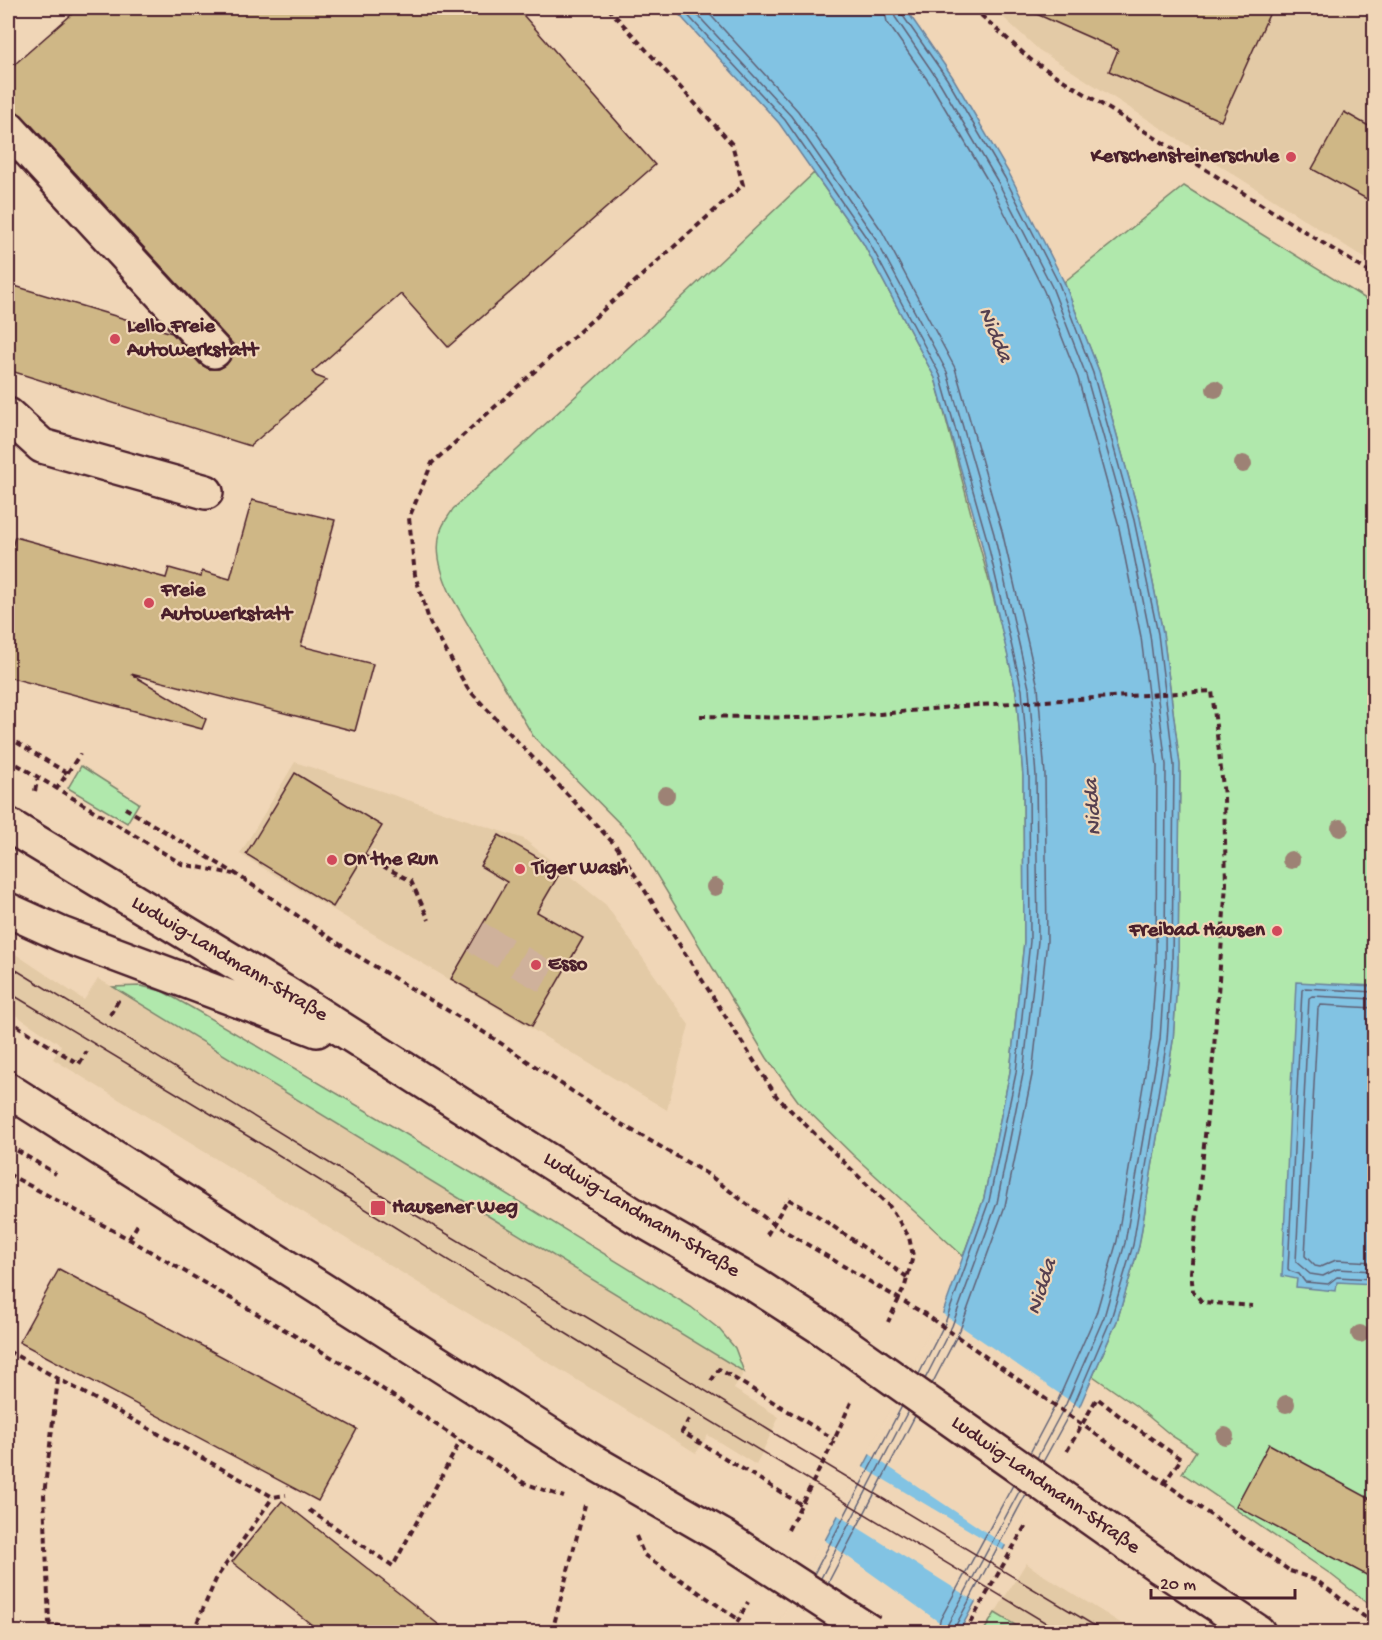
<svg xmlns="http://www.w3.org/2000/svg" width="1382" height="1640" font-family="'Gochi Hand',sans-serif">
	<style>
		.built { fill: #e3caa6 }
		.green { fill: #b0e8ac; stroke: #7d846c; stroke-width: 1.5 }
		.water { fill: #82c3e3; stroke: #6c8199; stroke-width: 1.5 }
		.pier { fill: #f0d6b7 }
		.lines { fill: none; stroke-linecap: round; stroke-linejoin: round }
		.shore { stroke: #606175; stroke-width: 1.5 }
		.building { fill: #cfb786; stroke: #4a1f2b; stroke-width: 1.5 }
		.minor-tunnel { stroke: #cfb19b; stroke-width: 33; stroke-dasharray: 33 16; stroke-linecap: butt }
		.minor-casing { stroke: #4a1f2b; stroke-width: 38 }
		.major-casing { stroke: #4a1f2b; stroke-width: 38 }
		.path { stroke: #4a1f2b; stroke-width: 4; stroke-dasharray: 6 4.5; stroke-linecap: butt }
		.minor { stroke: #f0d6b7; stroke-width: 33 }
		.major { stroke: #f0d6b7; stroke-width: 33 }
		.tram { stroke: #4a1f2b; stroke-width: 1.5 }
		.major-bridge-casing { stroke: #4a1f2b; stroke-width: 38; stroke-linecap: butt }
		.path-bridge { stroke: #4a1f2b; stroke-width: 4; stroke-dasharray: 6 4.5; stroke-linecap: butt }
		.major-bridge { stroke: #f0d6b7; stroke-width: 33 }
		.tree { fill: #9d8274 }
		.poi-dot { fill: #d1495b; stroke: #f0d6b7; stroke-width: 2 }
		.labels { text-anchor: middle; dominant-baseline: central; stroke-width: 4.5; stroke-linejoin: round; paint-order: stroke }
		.poi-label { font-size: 21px; font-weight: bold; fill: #4a1f2b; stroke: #f0d6b7; text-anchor: start }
		.street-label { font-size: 21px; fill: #4a1f2b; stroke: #f0d6b7 }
		.water-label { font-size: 22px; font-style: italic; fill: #554050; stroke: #f0d6b7 }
	</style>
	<rect width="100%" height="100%" fill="#f0d6b7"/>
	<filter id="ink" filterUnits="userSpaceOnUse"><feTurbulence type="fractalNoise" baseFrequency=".0167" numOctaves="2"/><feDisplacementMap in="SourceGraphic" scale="12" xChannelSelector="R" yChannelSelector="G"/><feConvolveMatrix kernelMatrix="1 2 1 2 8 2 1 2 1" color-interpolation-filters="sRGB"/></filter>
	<g filter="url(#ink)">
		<path class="built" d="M993,8H1374V264L1039,50Z
			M295,762L524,839L606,905L689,1025L667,1110L240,854Z
			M8,949L84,1000L98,979L113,987L744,1372L734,1389L779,1417L756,1465L708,1435L696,1453L53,1059L61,1045L8,1010Z
			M1026,1563L1040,1573L1135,1632H1027L995,1613Z"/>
		<path class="green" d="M814,173L863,243L935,378L1003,634L1016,691L1023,776L1024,942L1010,1072L984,1198L963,1256L853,1155L798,1101L767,1058L635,839L533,736L453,599C443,579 433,553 441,530C443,523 449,516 453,509L641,336Z
			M1184,186L1374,304V1608L1329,1573L1182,1473L1196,1451L1172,1436L1136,1406L1093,1376L1117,1321L1139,1246L1173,1041L1178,965L1180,765L1163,633L1140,518L1099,371L1064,282Z
			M81,766L139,803L127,823L68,788Z
			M141,986L162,991L194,1009L487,1182L691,1307L719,1329L735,1348L744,1372L113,987Z
			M995,1613L1027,1632H983Z"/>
		<path class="water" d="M673,8H905L952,76L1010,175L1064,282L1099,371L1140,518L1163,633L1180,765L1178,965L1173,1041L1139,1246L1117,1321L1078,1410L959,1632H777L940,1321L984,1198L1010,1072L1024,942L1023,776L1016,691L980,537L935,378L863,243L779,123Z
			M1296,982L1374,986V1284L1337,1282L1336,1291L1296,1287L1297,1279L1282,1276Z"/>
		<path class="pier" d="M940,1312L1082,1409L1008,1547L868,1453Z
			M861,1466L1006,1552L978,1603L836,1514Z
			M823,1539L953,1632H774Z"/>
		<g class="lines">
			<path class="shore" d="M681,8L785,120L868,240L940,375L986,536L1022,690L1029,776L1030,941L1016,1073L989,1201L945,1323L919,1374
				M691,8L791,116L874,236L947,372L994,534L1029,688L1036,776L1038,941L1023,1074L997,1203L952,1326L925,1379
				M704,8L798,111L882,231L955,368L1002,531L1038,687L1045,775L1047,941L1032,1075L1005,1206L960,1330L932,1384
				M884,8L887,22L933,88L991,186L1044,291L1078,378L1118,523L1141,637L1157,766L1156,964L1151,1038L1117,1241L1096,1314L1058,1400L1030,1453
				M893,8L895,17L940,83L998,182L1052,287L1086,375L1127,521L1150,635L1166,765L1165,965L1160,1039L1125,1243L1104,1317L1066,1404L1037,1458
				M900,8L901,13L947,79L1005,178L1059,284L1093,373L1134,520L1158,634L1174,765L1172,965L1167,1040L1133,1245L1111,1319L1073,1407L1043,1462
				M1374,992L1305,988L1302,990L1288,1269L1290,1271L1299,1274L1305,1282L1328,1284L1337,1277L1374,1279
				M1374,999L1312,996L1309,998L1296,1262L1310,1274L1323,1276L1337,1269L1374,1271
				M1374,1008L1321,1005L1318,1008L1305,1256L1315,1266L1320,1267L1336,1260L1374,1262
				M814,1574L902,1406
				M821,1578L908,1411
				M828,1583L915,1416
				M938,1632L940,1620L1013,1485
				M947,1632L948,1624L1020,1490
				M954,1632L955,1627L1026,1494"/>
		</g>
		<path class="building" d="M79,8H517L655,165L448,347L401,294L312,372L316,376L327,380L250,446L8,370V284L172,333L200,364L209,369H219L226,365L232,357V351L242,354L22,115L14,110H8V70Z
			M1023,8H1272L1221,121L1109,71L1118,50Z
			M1344,112L1374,129V203L1312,169Z
			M252,500L335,520L301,646L373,664L355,731L131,674L206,719L202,729L8,677V561L15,537L166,578L169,568L201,577L202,571L230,579Z
			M295,773L382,826L333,907L246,854Z
			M499,835L561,871L537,912L583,938L532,1026L451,979L507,882L480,866Z
			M59,1269L357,1429L318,1501L19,1342Z
			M1269,1444L1374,1501V1579L1236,1506Z
			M282,1501L391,1587L448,1632H321L312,1625L232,1562Z"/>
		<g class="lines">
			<path class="minor-tunnel" d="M476,937L557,983"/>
			<g class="minor-casing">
				<path id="minor" d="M8,128L214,351
					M8,415L42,446L206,492"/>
			</g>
			<g class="major-casing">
				<path id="major" d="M8,825L282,991L635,1216L754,1284L822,1328
					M8,910L61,934L317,1030
					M8,1090L590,1460L722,1536
					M1159,1566L1258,1632"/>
			</g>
			<path class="path" d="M608,8L732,144L743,185L432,463L409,518L415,575L430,623L468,689L617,847L777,1097L890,1207L909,1237L913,1256L905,1286L888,1322
				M973,8L1031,60L1374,275
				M700,716L800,718L880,714L962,706L1212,691L1224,796L1226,884L1214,1048L1191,1272L1193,1291L1202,1302L1253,1306
				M8,737L70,775
				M8,759L182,864L233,874
				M56,790L80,754
				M35,791L38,777
				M125,808L236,874L351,952L490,1036L618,1122L709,1175L773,1224L850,1270
				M364,856L411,881L429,920
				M110,1015L118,1001L116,1000
				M8,1020L79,1064L87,1051
				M8,1145L56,1174
				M8,1174L129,1239L357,1372L524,1483L564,1497
				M767,1235L788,1199L812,1212L907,1277
				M129,1239L138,1224L136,1223
				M8,1351L273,1497L286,1495
				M58,1379L44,1495L49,1623L78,1632
				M711,1381L719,1369L834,1439
				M689,1419L682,1432L802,1505
				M1067,1451L1097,1398L1122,1418L1181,1459L1164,1483
				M309,1510L393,1566L461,1440
				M788,1530L831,1447L852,1400
				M636,1536L644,1555L738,1619
				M1290,1571L1316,1580L1374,1624
				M193,1632L217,1577L273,1497
				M552,1632L585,1505
				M732,1632L748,1602
				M965,1632L1027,1523"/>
			<use href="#minor" class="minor"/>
			<use href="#major" class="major"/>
			<path class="tram" d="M8,965L360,1182L593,1321L772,1432L1105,1632
				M8,992L261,1144L583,1344L1061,1632"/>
			<g class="major-bridge-casing">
				<path id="major-bridge" d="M822,1328L1159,1566
					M722,1536L870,1632"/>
			</g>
			<path class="path-bridge" d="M850,1270L925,1314L1290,1571"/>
			<use href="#major-bridge" class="major-bridge"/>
		</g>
		<g class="tree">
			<circle cx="1215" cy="389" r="9"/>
			<circle cx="1243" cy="464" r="9"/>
			<circle cx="666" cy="795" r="9"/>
			<circle cx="1340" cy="828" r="9"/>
			<circle cx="1291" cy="860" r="9"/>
			<circle cx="715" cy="887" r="9"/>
			<circle cx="1360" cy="1334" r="9"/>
			<circle cx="1286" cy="1404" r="9"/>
			<circle cx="1225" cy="1436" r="9"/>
		</g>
	</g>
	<g class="poi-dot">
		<circle cx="1291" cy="157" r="6"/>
		<circle cx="115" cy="339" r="6"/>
		<circle cx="149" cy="603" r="6"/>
		<circle cx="332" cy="860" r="6"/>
		<circle cx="520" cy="869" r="6"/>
		<circle cx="1277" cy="931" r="6"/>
		<circle cx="536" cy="965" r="6"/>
		<rect x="370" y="1200" width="16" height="16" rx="3"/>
	</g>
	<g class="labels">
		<g class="poi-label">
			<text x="1279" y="157" text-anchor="end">Kerschensteinerschule</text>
			<text x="127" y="327">Lello Freie<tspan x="127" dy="24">Autowerkstatt</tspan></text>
			<text x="161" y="591">Freie<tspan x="161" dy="24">Autowerkstatt</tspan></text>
			<text x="344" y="860">On the Run</text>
			<text x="532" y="869">Tiger Wash</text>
			<text x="1265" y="931" text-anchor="end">Freibad Hausen</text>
			<text x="548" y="965">Esso</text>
			<text x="392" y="1208">Hausener Weg</text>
		</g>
		<g class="street-label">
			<text transform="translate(229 960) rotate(31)">Ludwig-Landmann-Straße</text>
			<text transform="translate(641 1216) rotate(31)">Ludwig-Landmann-Straße</text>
			<text transform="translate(1045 1486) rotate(35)">Ludwig-Landmann-Straße</text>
		</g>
		<g class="water-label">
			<text transform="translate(994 335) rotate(67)">Nidda</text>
			<text transform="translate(1094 807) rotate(-94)">Nidda</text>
			<text transform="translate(1043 1287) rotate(-72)">Nidda</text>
		</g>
	</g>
	<rect width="1382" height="1640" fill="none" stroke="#f0d6b7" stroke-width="30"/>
	<rect x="15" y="15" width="1352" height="1610" fill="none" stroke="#4a1f2b" stroke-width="2" filter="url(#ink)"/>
	<path d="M1151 1589v9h144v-9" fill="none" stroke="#4a1f2b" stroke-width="3"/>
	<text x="1160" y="1589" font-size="18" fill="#4a1f2b" stroke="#f0d6b7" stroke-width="4.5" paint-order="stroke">20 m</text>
</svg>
